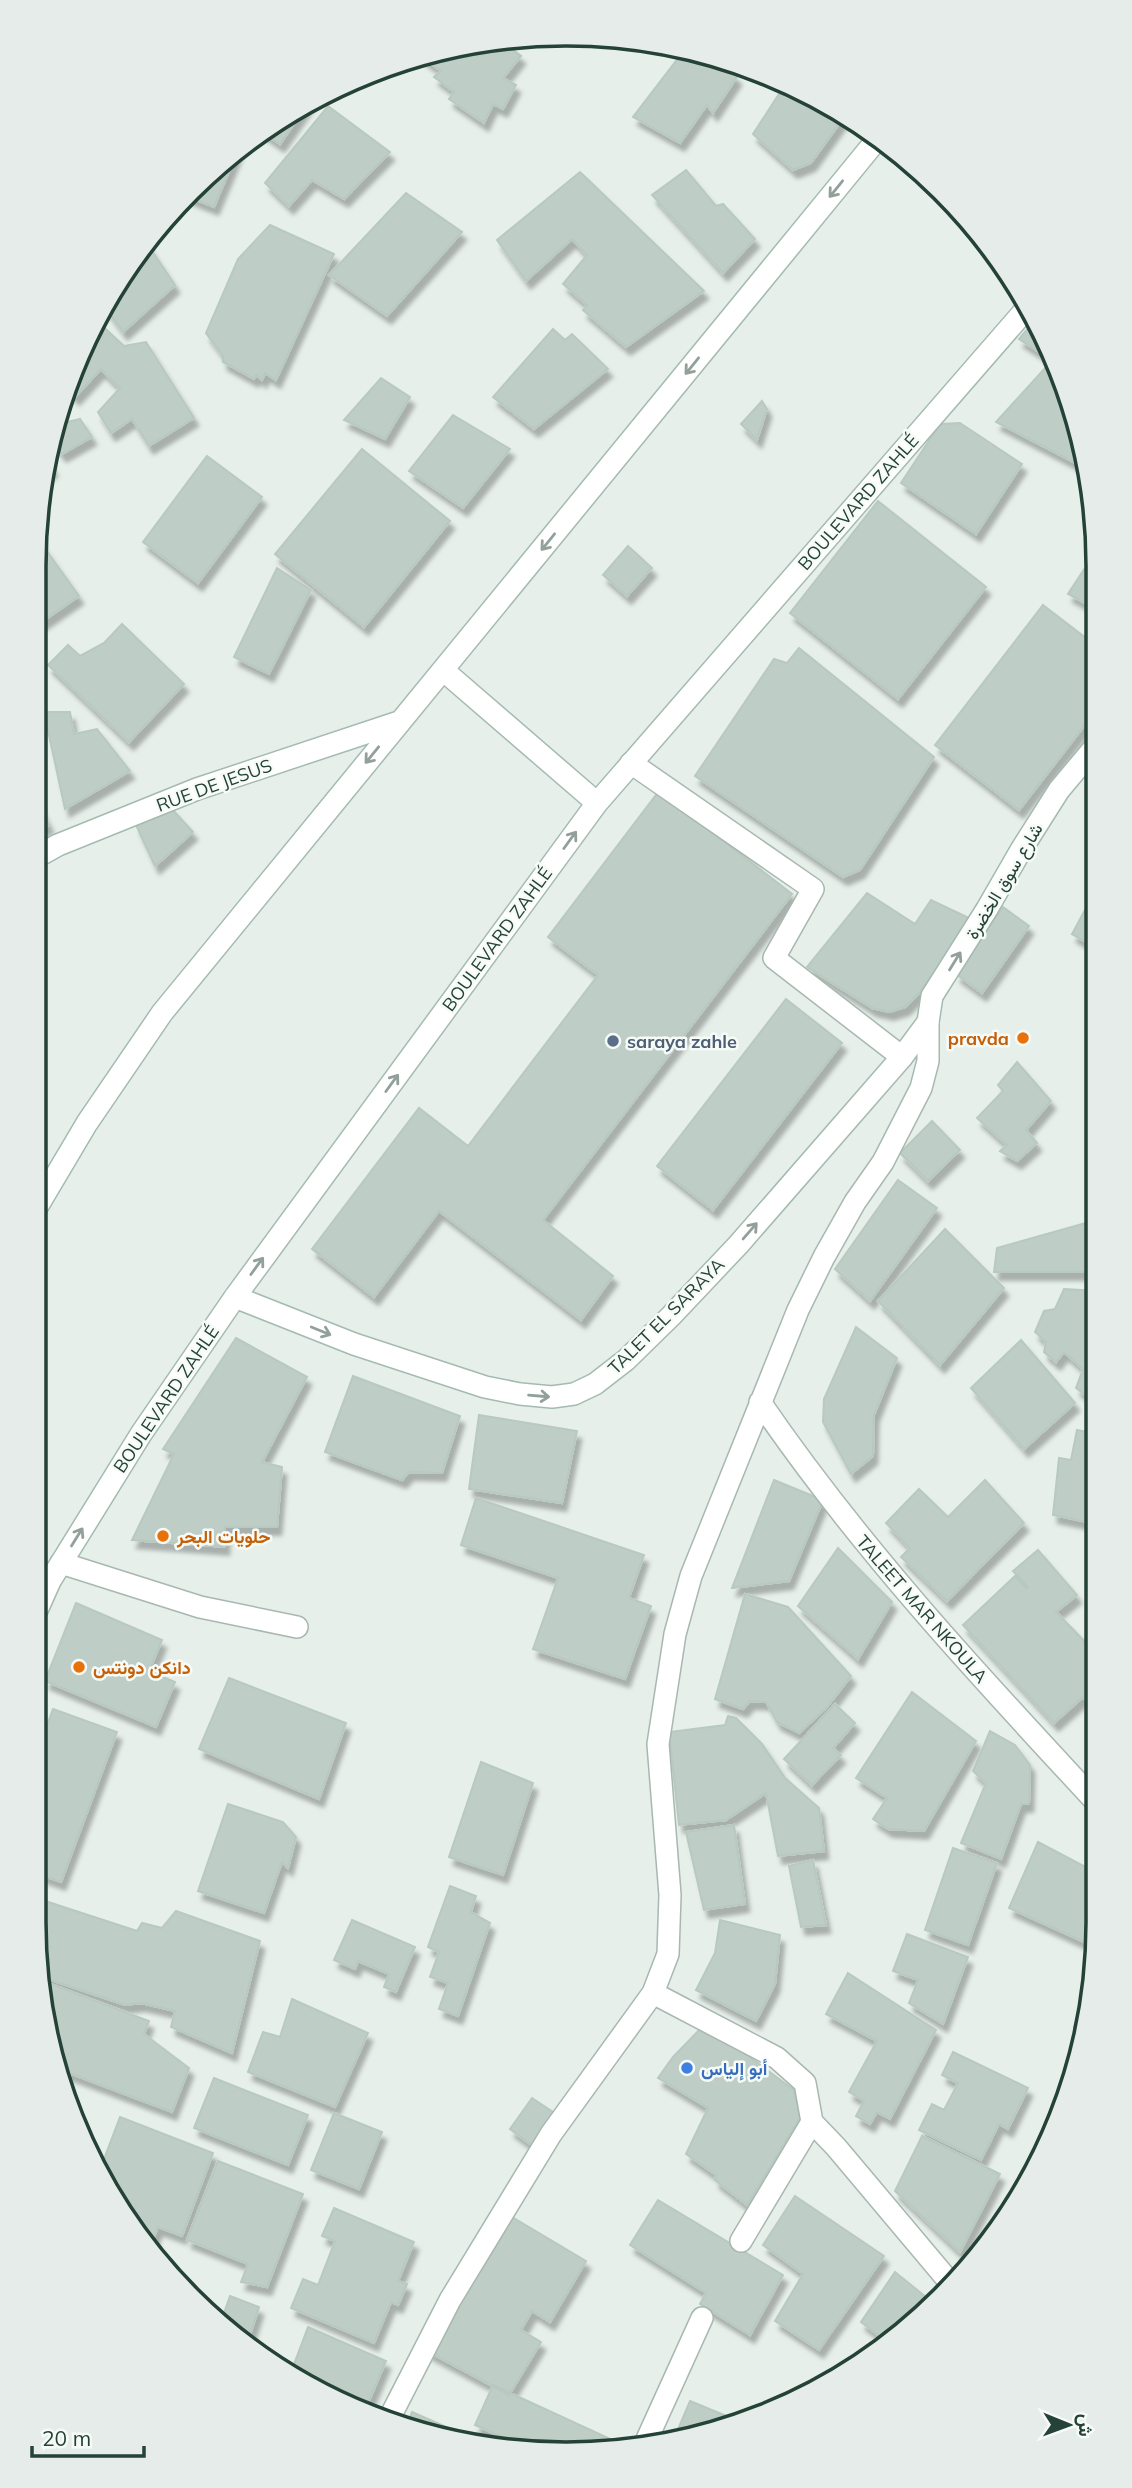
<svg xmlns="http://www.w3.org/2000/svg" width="1132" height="2488" font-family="Mulish,Vazirmatn,sans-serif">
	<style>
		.building { fill: #becdc5; stroke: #b8c9c0; stroke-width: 2; filter: url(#shadow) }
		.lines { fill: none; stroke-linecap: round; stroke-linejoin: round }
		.lane-casing { stroke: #a8b8b1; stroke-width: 24 }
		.street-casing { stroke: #a8b8b1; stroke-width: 24 }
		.secondary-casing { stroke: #a4bbb1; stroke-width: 24 }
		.lane { stroke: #fff; stroke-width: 21 }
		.street { stroke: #fff; stroke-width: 21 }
		.secondary { stroke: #fff; stroke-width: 21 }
		.oneway { stroke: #92a09b }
		.food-dot { fill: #e8710a; stroke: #f7fbf8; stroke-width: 2.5 }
		.service-dot { fill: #5c6f8a; stroke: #f7fbf8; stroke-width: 2.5 }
		.shop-dot { fill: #3f7fe0; stroke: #f7fbf8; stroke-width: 2.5 }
		.labels { text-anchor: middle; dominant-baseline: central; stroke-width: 5; stroke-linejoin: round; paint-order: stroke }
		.street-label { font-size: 18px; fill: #244237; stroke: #f7fbf8 }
		.food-label { font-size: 18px; font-weight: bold; fill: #c56008; stroke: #f7fbf8; text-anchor: start }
		.service-label { font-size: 18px; font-weight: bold; fill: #4e5e75; stroke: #f7fbf8; text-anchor: start }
		.shop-label { font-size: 18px; font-weight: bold; fill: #366cbe; stroke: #f7fbf8; text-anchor: start }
		.rim { fill: none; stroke: #244237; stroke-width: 3.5 }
	</style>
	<defs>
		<filter id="shadow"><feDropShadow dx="4.5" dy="8" stdDeviation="2" flood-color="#0004"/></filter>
	</defs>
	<rect width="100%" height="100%" fill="#e6efea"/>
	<path class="building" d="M500,40L521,56L503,78L516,85L503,109L493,104L484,123L449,99L454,92L434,77L441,71L420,56L462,44Z
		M686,48L713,57L737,77L713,113L707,105L680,143L633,117Z
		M786,83L844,117L811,163L793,170L753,134Z
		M309,102L280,144L261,131L270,123Z
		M328,106L390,152L344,199L312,180L289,206L265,183Z
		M238,150L214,207L184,195L189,190Z
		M686,170L716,206L723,204L755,239L723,273L652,195Z
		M580,172L704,291L626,347L583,310L587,305L563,284L587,255L572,239L526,281L497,240Z
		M406,193L462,232L387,316L329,275Z
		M270,225L334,254L276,380L265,373L262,380L257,375L254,379L223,362V356L206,333L238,259Z
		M146,242L175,285L123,332L104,306L123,270Z
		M96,320L124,346L146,342L194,418L149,446L132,419L111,433L98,412L120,388L101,369L75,397L66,388L74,362Z
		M1034,321L1058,362L1059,365L1019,339Z
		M553,329L565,340L572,334L608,369L534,429L493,397Z
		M1046,367L1062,378L1087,469L996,422Z
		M381,378L410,397L385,439L344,420Z
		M762,401L767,409L757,440L741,424Z
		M59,412L64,423L80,419L92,437L62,454L50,439Z
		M453,415L510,449L463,508L409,471Z
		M960,423L1022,464L976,534L901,483L940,424Z
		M362,449L450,521L364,627L275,554Z
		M46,454L53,469L42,476L43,462Z
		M207,456L262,497L198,583L143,542Z
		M878,501L986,587L898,699L790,613Z
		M36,536L79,596L36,626L33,616V566Z
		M628,546L652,568L627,596L603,575Z
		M1094,554V608L1068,594Z
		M277,568L311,590L269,674L234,657Z
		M1043,605L1095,645V712L1019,810L935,745Z
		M122,624L184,684L129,742L48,665L68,645L80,656L104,643Z
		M799,648L934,757L860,870L843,877L695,776L774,659L787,663Z
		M44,712H70L74,734L97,729L130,771L65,809Z
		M659,791L792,894L543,1220L613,1276L581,1320L439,1211L374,1297L312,1249L419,1108L468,1146L598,975L548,937Z
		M33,793L49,825L33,833Z
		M171,808L193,832L155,866L136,825Z
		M1095,891L1096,948L1072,934Z
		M867,893L915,924L931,900L973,920L920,992L905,1007L889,1012L872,1008L807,967Z
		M1003,907L1029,926L982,993L956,974Z
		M786,999L842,1043L713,1210L657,1166Z
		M1017,1062L1051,1101L1026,1130L1037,1143L1017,1161L1000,1151L1007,1145L977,1118L1003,1091L998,1085Z
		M932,1121L960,1150L928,1181L900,1153Z
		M898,1180L937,1208L870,1301L835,1269Z
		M1096,1220L1097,1272H994L997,1248Z
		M945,1229L1004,1288L940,1365L878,1301Z
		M1064,1289L1097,1291V1404L1076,1388L1083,1369L1064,1352L1056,1362L1044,1352L1046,1342L1035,1332L1044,1311L1055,1309Z
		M856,1327L897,1358L874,1415L873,1456L851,1474L823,1422L824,1399Z
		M236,1338L307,1377L262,1462L282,1467L277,1527H225V1547L132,1540L174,1454L163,1449Z
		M1021,1340L1075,1403L1024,1449L971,1388Z
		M353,1376L460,1416L442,1473L409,1472L402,1480L325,1452Z
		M479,1415L577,1431L562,1503L469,1489Z
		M1077,1430L1097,1434V1524L1053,1515L1059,1458L1071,1460Z
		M774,1480L823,1500L789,1581L732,1588Z
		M985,1480L1024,1523L947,1601L901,1557L910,1548L886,1523L919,1489L948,1517Z
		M476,1498L644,1555L629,1598L651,1606L625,1679L533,1649L558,1578L461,1545Z
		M838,1548L892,1602L858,1659L798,1606Z
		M1038,1550L1077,1595L1056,1612L1098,1655V1714L1083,1697L1054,1723L963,1625L1015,1576L1026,1588L1028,1587L1013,1571Z
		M745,1594L788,1607L851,1676L827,1707L799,1733L777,1722L766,1702L750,1701L743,1709L715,1699Z
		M76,1603L162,1640L149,1671L175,1682L156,1727L45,1681Z
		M229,1678L346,1723L319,1799L199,1749Z
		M912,1692L976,1741L924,1831L888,1829L873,1819L887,1798L856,1778Z
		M835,1704L855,1723L833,1748L841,1755L812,1785L784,1759Z
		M53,1709L117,1732L61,1882L33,1872V1764Z
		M728,1716L736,1718L762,1744L785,1778L819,1808L824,1851L778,1856L766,1793L726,1820L679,1825L669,1732L725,1725Z
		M990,1731L1015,1745L1030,1765L1029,1804H1021L1001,1859L961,1843L986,1783L973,1771Z
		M481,1762L533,1783L503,1875L449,1857Z
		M228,1804L283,1822L296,1837L288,1868L282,1862L264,1913L198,1891Z
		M734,1825L745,1904L704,1910L686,1832Z
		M1038,1842L1099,1874V1912L1086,1943L1009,1908Z
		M953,1848L997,1863L968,1945L925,1930Z
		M813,1860L826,1925L801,1927L789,1866Z
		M450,1886L476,1896L471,1912L490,1923L458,2016L439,2009L448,1983L430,1977L439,1952L428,1947Z
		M33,1897L137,1931L142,1923L162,1928L176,1911L260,1941L232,2053L171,2027L175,2011L141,2003L125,2005L42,1977L33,1922Z
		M352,1920L415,1947L396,1992L384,1987L389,1974L358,1961L355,1969L334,1960Z
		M720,1920L780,1935L775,1984L756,2021L696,1990L715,1953Z
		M907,1934L968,1957L943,2024L909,2003L918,1980L893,1971Z
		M848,1973L936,2030L890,2119L877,2112L870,2124L856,2116L864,2101L849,2092L877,2041L826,2014Z
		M43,1981L149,2021L144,2034L189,2068L172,2112L58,2069Z
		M1087,1992L1092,1993L1087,2031L1074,2027Z
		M292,1999L368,2033L335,2107L248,2072L263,2032L280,2037Z
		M705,2024L794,2090L800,2118L747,2205L715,2180L716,2175L686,2154L708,2108L658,2078L673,2057Z
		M953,2052L1028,2088L1008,2129L999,2124L981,2160L919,2130L932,2104L944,2110L958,2083L942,2075Z
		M214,2078L308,2115L288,2165L194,2128Z
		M532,2098L556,2114L533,2146L510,2129Z
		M334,2113L382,2132L359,2189L311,2170Z
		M120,2117L213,2153L182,2236L158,2227L149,2250L104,2188L98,2175Z
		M1042,2135L1050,2139L1014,2197H1013Z
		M922,2136L1000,2174L960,2252L895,2191Z
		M218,2161L303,2194L267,2287L241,2282L248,2264L187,2240Z
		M795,2196L884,2256L819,2350L775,2321L803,2274L763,2245Z
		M658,2200L783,2275L750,2335L700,2304L706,2293L630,2245Z
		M334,2208L414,2242L398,2281L407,2284L398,2305L391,2302L374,2343L291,2308L303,2279L318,2285L335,2241L322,2236Z
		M507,2214L586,2261L550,2322L532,2311L521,2330L541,2342L509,2395L427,2351Z
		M895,2272L932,2302L885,2340L861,2322Z
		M230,2296L259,2307L248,2341L207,2307L224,2313Z
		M308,2327L386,2361L366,2408L300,2384L290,2375Z
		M493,2385L632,2449L631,2450L522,2446L475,2425Z
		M690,2401L734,2419L731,2428L673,2441Z
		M412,2412L460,2433L456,2442L407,2424Z"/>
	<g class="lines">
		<g class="lane-casing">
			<path id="lane" d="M61,1563L200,1607L297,1627"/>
		</g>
		<g class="street-casing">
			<path id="street" d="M631,763L813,889L774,958L902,1057
				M760,1402C859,1547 979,1676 1098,1804
				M653,1993L777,2058L805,2083L812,2122L836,2147L952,2285
				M741,2241L812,2122
				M390,2417L450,2300L551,2134L653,1993L668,1954L670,1895L658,1744L675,1634L691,1576L798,1310L824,1257L855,1202L883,1162L921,1088L928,1061V1022
				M643,2448L702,2318"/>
		</g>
		<g class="secondary-casing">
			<path id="secondary" d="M443,670L597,803
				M33,859L58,845L197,789L399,722
				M33,1214L87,1123L162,1013L879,137
				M235,1297L354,1344L485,1387L520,1394L552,1397L574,1394L595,1384L626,1360L671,1316L739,1244L902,1057L928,1022L932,996L987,909L1021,850L1059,790L1095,747
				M33,1619L50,1581L141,1434L235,1297L597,803L1027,308"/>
		</g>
		<use href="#lane" class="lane"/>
		<use href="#street" class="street"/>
		<use href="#secondary" class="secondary"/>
	</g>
	<defs><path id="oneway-shaft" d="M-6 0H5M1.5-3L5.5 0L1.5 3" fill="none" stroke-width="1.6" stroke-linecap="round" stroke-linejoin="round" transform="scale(1.75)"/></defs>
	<g class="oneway">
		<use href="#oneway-shaft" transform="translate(836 189) rotate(129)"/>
		<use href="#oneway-shaft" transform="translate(692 366) rotate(129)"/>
		<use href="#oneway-shaft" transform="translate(548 542) rotate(129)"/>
		<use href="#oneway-shaft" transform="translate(372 755) rotate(129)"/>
		<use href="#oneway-shaft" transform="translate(570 840) rotate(-54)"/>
		<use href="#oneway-shaft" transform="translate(955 961) rotate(-58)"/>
		<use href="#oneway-shaft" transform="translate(392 1083) rotate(-54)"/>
		<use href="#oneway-shaft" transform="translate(750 1231) rotate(-49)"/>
		<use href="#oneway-shaft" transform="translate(257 1266) rotate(-54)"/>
		<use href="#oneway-shaft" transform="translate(321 1331) rotate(22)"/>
		<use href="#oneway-shaft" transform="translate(539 1396) rotate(5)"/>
		<use href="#oneway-shaft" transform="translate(77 1537) rotate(-58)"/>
	</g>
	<g class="food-dot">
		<circle cx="1023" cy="1038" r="7"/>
		<circle cx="163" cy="1536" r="7"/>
		<circle cx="79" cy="1667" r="7"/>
	</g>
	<circle class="service-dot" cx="613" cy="1041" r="7"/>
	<circle class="shop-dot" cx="687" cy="2068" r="7"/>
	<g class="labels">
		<g class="street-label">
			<text transform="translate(858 502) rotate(-49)">BOULEVARD ZAHLÉ</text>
			<text transform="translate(214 785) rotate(-20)">RUE DE JESUS</text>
			<text transform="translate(1004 881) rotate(-59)">شارع سوق الخضرة</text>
			<text transform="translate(497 939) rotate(-54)">BOULEVARD ZAHLÉ</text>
			<text transform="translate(666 1316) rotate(-45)">TALET EL SARAYA</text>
			<text transform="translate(166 1399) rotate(-56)">BOULEVARD ZAHLÉ</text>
			<text transform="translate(922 1609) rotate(49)">TALEET MAR NKOULA</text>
		</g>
		<g class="food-label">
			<text x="1009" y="1038" text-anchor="end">pravda</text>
			<text x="177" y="1536">حلويات البحر</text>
			<text x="93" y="1667">دانكن دونتس</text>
		</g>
		<g class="service-label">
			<text x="627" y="1041">saraya zahle</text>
		</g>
		<g class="shop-label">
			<text x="701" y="2068">أبو إلياس</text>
		</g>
	</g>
	<path d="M0 0H1132V2488H0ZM566 46H566A520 520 0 0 1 1086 566V1922A520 520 0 0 1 566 2442H566A520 520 0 0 1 46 1922V566A520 520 0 0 1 566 46Z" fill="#e6ece9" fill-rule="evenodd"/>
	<path class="rim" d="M566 46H566A520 520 0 0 1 1086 566V1922A520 520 0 0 1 566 2442H566A520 520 0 0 1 46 1922V566A520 520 0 0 1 566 46Z"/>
	<g transform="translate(1069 2425) rotate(91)" stroke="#f7fbf8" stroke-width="5" paint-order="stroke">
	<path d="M0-5L12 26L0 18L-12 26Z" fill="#244237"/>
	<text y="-10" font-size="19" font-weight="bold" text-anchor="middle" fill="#244237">ش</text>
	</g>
	<path d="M32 2446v10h112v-10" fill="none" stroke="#244237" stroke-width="3.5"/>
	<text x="42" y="2446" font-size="21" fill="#244237" stroke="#f7fbf8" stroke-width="5" paint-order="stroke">20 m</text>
</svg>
